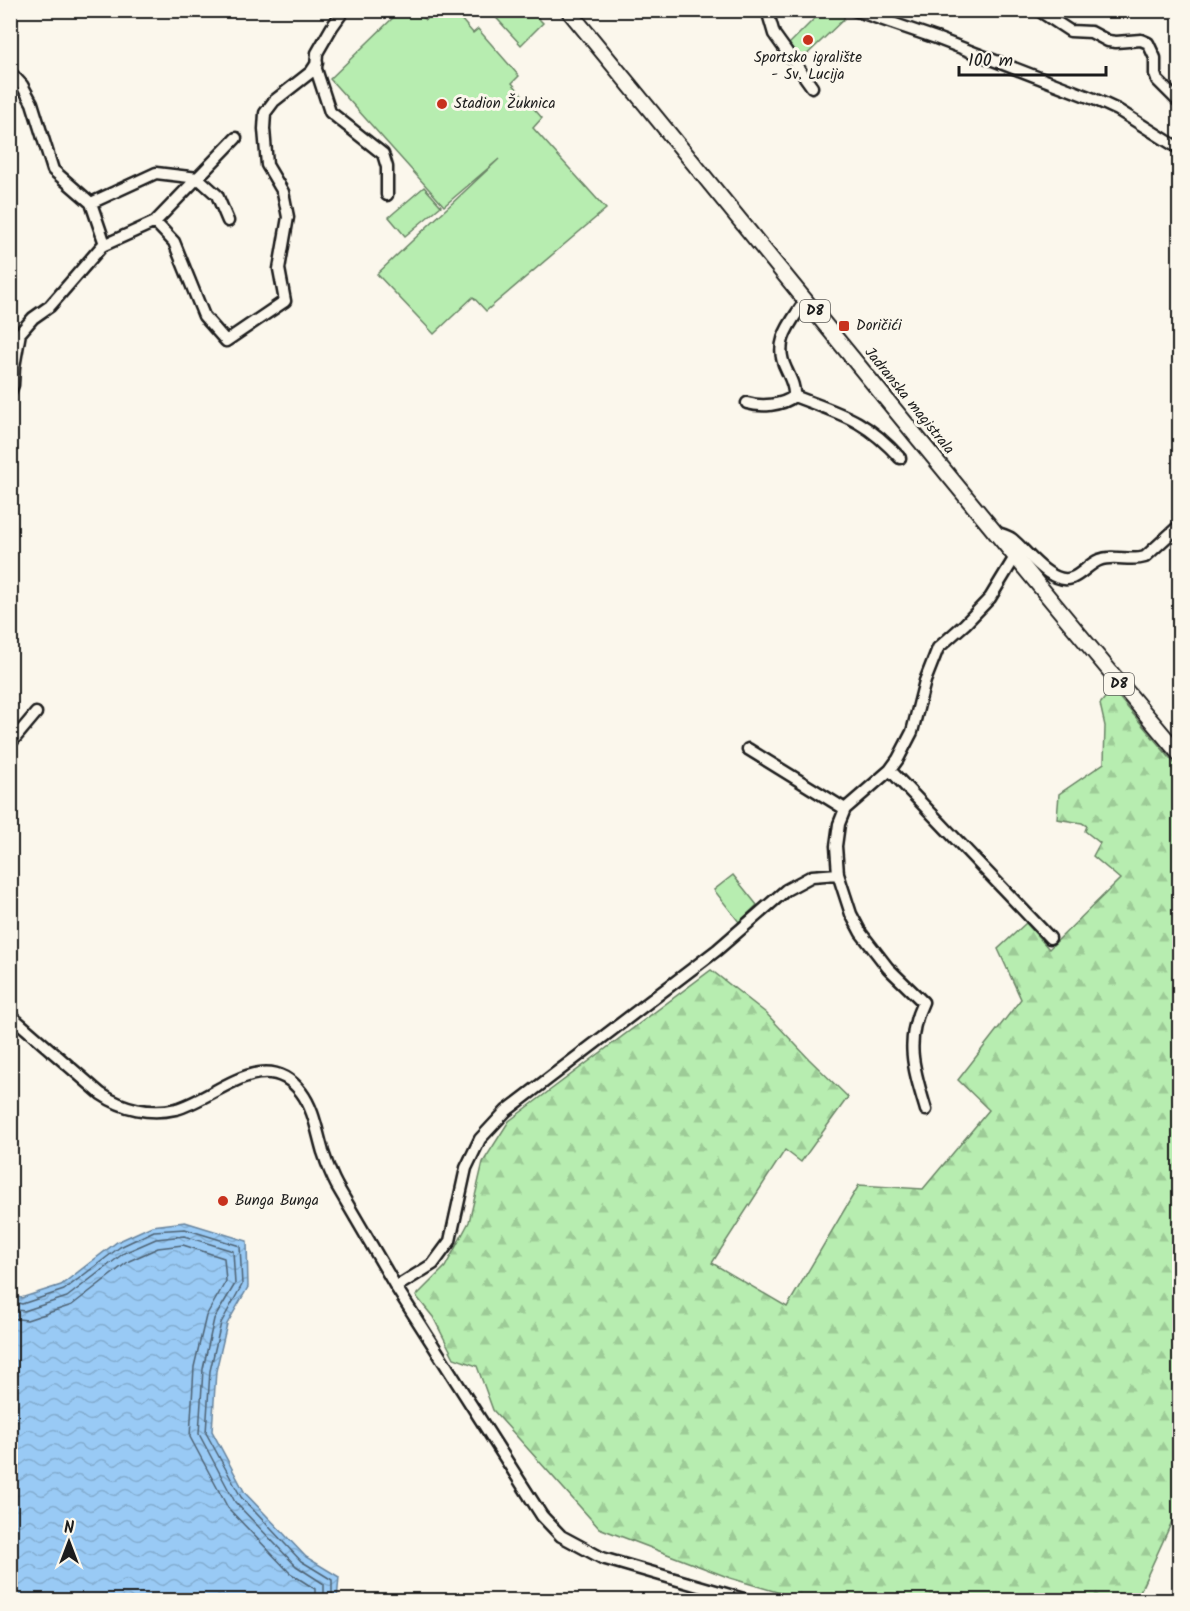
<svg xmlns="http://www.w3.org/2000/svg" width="1190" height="1611" font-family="Kalam,sans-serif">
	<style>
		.green { fill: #b7edb0; stroke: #6a8466; stroke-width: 1.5 }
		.forest { fill: url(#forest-firs); stroke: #6a8466; stroke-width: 1.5 }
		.water { fill: url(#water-waves); stroke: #67849e; stroke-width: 1.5 }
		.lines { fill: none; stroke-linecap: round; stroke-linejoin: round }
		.shore { stroke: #4e6273; stroke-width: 1.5 }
		.minor-casing { stroke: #1c1c1c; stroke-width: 15 }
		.major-casing { stroke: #1c1c1c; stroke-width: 18 }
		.minor { stroke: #fbf7ec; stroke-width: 10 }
		.major { stroke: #fbf7ec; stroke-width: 14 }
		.poi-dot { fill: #c8321e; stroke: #fbf7ec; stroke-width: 2 }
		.labels { text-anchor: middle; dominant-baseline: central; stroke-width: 6; stroke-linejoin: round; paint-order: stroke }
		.shield { fill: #fbf7ec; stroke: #5f5e5a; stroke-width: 1.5 }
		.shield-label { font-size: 14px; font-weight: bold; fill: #1c1c1c }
		.poi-label { font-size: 15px; fill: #1c1c1c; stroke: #fbf7ec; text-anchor: start }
		.street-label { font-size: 15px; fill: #1c1c1c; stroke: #fbf7ec }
	</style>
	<defs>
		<pattern id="forest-firs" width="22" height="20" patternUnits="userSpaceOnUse" patternTransform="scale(1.5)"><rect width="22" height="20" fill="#b7edb0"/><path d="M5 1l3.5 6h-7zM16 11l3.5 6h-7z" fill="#9dcb97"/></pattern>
		<pattern id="water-waves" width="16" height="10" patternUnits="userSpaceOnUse" patternTransform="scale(1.5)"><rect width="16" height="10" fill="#99caf5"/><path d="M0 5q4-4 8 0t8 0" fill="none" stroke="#83add1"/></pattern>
	</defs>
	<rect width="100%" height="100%" fill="#fbf7ec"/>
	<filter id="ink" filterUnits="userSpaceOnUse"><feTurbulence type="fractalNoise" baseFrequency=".0167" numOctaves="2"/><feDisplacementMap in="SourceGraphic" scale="12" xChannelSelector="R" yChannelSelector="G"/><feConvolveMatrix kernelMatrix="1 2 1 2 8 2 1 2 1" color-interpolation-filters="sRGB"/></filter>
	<g filter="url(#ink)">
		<path class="green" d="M400,11H417L425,20L436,11H454L473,33L478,29L519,76L512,83L542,118L533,128L606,209L486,311L473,297L434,334L377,274L499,159L444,206L330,79Z
			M490,11H531L543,23L521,45Z
			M822,11H836L844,15V19L799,62L788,45Z
			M424,187L441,206L405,236L389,217Z
			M733,875L757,905L739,922L714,890Z"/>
		<path class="forest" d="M1112,689L1180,770V1504L1137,1598L1135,1600H804L730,1578L599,1528L493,1410L477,1366L454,1358L433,1317L416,1296L445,1267L469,1222L483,1162L509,1121L711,970L766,1013L809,1059L848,1097L801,1162L785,1150L712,1263L787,1307L859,1185L923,1189L989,1110L958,1080L1021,999L998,949L1026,923L1049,949L1120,879L1093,856L1100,843L1085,831L1087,826L1082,823L1057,819L1059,794L1104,763L1105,726L1100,704Z"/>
		<path class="water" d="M185,1222L247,1241L248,1287L227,1324L216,1371L212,1431L245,1493L306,1557L339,1577L337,1600H11V1295L21,1298L61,1285L117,1242L152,1226Z"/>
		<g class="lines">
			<path class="shore" d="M10,1301L22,1304L64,1290L120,1247L154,1231L185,1229L240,1246L242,1285L221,1323L210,1371L206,1433L241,1497L301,1561L332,1580V1600
				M10,1309L24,1311L67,1297L124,1253L156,1239L184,1236L233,1251L235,1284L214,1319L203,1369L199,1434L235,1502L296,1566L324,1584V1600
				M10,1318L27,1320L72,1305L129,1261L158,1248L183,1245L224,1258L226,1281L206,1316L194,1367L190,1437L228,1508L290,1573L315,1589V1600"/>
			<g class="minor-casing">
				<path id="minor" d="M344,10L332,27L317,53L316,69L330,112L383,154L387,167V195
					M767,10L774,34L812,87
					M854,10L936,38L1094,99L1118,110L1180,149
					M1038,10L1070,31L1091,32L1108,41L1116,42L1141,40L1148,43L1155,58V74L1157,80L1180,103
					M10,72L22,85L32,103L53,170L91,203L105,244
					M91,203L156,173L198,178L217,195L228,221
					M155,222L236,138
					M10,392L13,385L14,367L20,333L33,318L50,306L102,246L155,222L174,242L204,316L226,341L285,301L279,269L288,217L283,192L267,165L264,129L265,113L274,101L311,72L317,63
					M794,396C841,414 865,419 900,458
					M747,403C761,407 782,406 794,396C795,386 790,378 786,369C772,341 792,322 806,299
					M995,532C1000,534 1007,535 1012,539C1026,550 1051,586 1072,578C1082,574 1089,564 1099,560C1114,554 1130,562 1145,557L1180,525
					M10,744L36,713
					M748,749L845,809
					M890,770L1050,938
					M10,1015L101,1094C123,1109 150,1115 176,1109C215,1099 265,1044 301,1092C314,1109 317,1132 323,1152C327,1164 331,1175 337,1186L396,1287L542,1516L561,1536L602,1558L747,1600
					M926,1110C914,1070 904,1042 923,1002L888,968L861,933L851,914L838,874L836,846L839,824L845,809L890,770L898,759L912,732L925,681L938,648L965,624L990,598L1015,557
					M396,1287L433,1264L450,1241L466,1168L480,1139L506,1111L717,950L786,890L812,876L838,874"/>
			</g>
			<g class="major-casing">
				<path id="major" d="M568,10C772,258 973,509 1180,755"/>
			</g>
			<use href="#minor" class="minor"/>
			<use href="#major" class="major"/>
		</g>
	</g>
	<g class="poi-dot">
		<circle cx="808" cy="40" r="6"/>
		<circle cx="442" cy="104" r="6"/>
		<rect x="838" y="320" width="12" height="12" rx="3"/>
		<circle cx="223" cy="1201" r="6"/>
	</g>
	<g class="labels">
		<g class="shield">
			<rect x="800" y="300" width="30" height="22" rx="4.5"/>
			<rect x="1104" y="673" width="30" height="22" rx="4.5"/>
		</g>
		<g class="shield-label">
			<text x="815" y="311">D8</text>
			<text x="1119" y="684">D8</text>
		</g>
		<g class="poi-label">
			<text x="808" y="58" text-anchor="middle">Sportsko igralište<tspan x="808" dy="17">- Sv. Lucija</tspan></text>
			<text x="454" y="104">Stadion Žuknica</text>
			<text x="856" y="326">Doričići</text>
			<text x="235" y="1201">Bunga Bunga</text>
		</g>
		<g class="street-label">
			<text transform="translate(909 401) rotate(51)">Jadranska magistrala</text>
		</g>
	</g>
	<rect width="1190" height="1611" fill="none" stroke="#fbf7ec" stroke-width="36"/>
	<rect x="18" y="18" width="1154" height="1575" fill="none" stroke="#1c1c1c" stroke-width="2" filter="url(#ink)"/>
	<g transform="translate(69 1542)" stroke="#fbf7ec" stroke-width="4.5" paint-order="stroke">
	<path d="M0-4.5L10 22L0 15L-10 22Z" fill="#1c1c1c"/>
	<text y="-9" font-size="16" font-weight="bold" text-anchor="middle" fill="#1c1c1c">N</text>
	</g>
	<path d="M959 66v9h147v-9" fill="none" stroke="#1c1c1c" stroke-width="3"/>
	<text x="968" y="66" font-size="18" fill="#1c1c1c" stroke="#fbf7ec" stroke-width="4.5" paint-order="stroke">100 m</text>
</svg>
